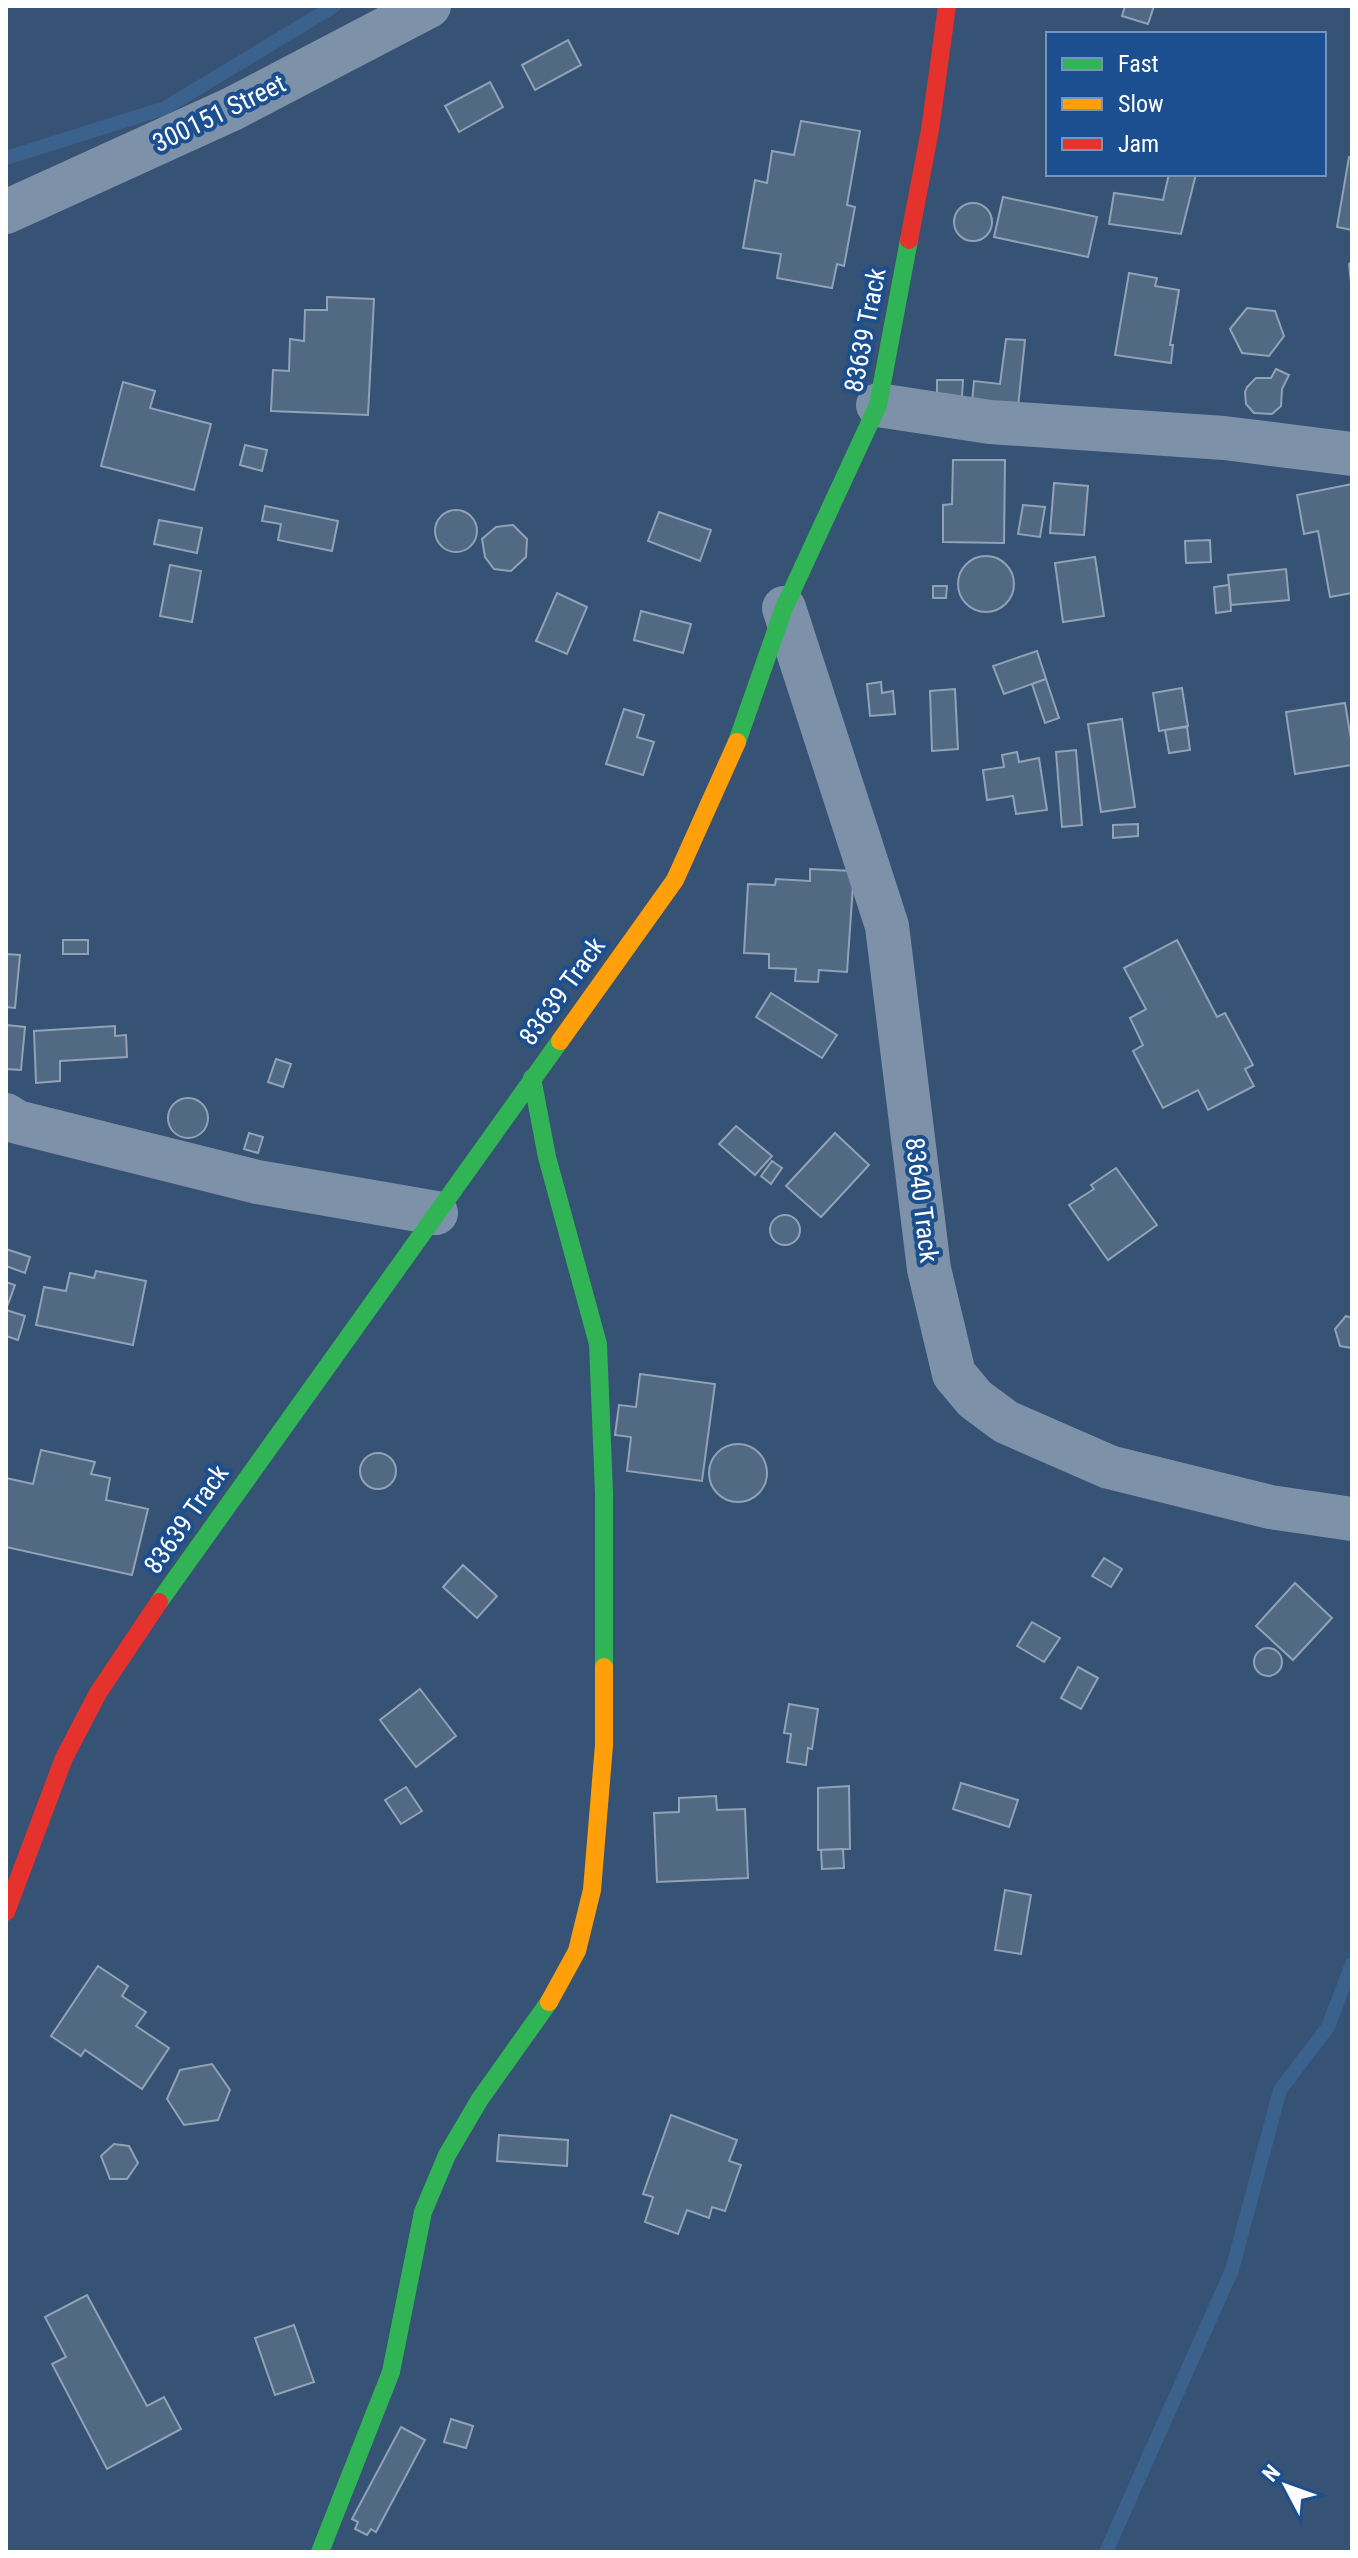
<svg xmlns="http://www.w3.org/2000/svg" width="1358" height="2558" font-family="'Roboto Condensed',sans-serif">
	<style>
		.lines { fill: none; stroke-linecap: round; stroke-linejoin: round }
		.stream { stroke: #3b618d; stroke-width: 14 }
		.building { fill: #526984; stroke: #92a2b6; stroke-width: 2 }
		.street { stroke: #7d92a8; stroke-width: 44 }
		.fast { stroke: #30b455; stroke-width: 18 }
		.slow { stroke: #ff9f0a; stroke-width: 18 }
		.jam { stroke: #e5322d; stroke-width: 18 }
		.labels { text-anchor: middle; stroke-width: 8; stroke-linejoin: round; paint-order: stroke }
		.street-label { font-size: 26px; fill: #fff; stroke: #1b4f8f }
	</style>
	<rect width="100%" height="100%" fill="#365274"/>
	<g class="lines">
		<g class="stream">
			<path d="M 6,158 L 165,108 L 334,6"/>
			<path d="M 1106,2552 L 1232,2270 L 1280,2090 L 1328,2027 L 1352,1964"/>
		</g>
	</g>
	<g class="building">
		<path d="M 1125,6 L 1154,6 L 1148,24 L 1122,16 Z"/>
		<path d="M 568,40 L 581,65 L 535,90 L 522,65 Z"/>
		<path d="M 490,82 L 503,107 L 459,132 L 445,106 Z"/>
		<path d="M 801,121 L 860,131 L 847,205 L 855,207 L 844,266 L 837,264 L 832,288 L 777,278 L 781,254 L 743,248 L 755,180 L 767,183 L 772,151 L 794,155 Z"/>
		<path d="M 1349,157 L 1352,158 L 1352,230 L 1337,227 Z"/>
		<path d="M 1169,174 L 1196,174 L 1181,234 L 1109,224 L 1114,193 L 1163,200 Z"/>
		<path d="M 1003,197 L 1097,217 L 1088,257 L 994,237 Z"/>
		<circle cx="973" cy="222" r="19"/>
		<path d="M 1352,262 L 1352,292 L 1349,264 Z"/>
		<path d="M 1129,273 L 1157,278 L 1155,286 L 1179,290 L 1170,345 L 1173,345 L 1171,363 L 1115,355 Z"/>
		<path d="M 327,297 L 374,299 L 368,415 L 271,411 L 273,370 L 289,371 L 290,339 L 304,341 L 305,310 L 327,310 Z"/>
		<path d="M 1247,308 L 1275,311 L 1284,336 L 1269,356 L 1242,353 L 1230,329 Z"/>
		<path d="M 1006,339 L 1025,340 L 1018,407 L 972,402 L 974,381 L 1000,384 Z"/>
		<path d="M 1276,369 L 1289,375 L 1282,389 L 1281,406 L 1272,414 L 1254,413 L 1246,404 L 1245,392 L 1247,387 L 1256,378 L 1271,378 Z"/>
		<path d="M 937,380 L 963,380 L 962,397 L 937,397 Z"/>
		<path d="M 123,382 L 155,391 L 150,408 L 211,424 L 194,490 L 101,466 Z"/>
		<path d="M 245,445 L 267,450 L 262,471 L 240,465 Z"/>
		<path d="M 953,460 L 1005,460 L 1004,543 L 943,542 L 943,505 L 952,504 Z"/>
		<path d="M 1054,483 L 1088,486 L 1084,535 L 1050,533 Z"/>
		<path d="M 1352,484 L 1352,593 L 1330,597 L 1318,531 L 1304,534 L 1297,495 Z"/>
		<path d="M 1023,505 L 1045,507 L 1040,537 L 1018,534 Z"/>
		<path d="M 265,506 L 338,521 L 332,551 L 278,540 L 281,524 L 262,521 Z"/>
		<circle cx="456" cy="531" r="21"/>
		<path d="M 659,512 L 711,530 L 700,561 L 648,541 Z"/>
		<path d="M 159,520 L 202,528 L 197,553 L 154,544 Z"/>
		<path d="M 513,525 L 527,539 L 526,557 L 511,571 L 494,569 L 485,557 L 482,539 L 496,527 Z"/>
		<path d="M 1210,540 L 1211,562 L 1186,563 L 1185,541 Z"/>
		<circle cx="986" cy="584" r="28"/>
		<path d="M 1095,557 L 1104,616 L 1063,622 L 1055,563 Z"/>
		<path d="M 170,565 L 201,571 L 192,622 L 160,616 Z"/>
		<path d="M 1286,569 L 1289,600 L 1231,605 L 1228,575 Z"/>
		<path d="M 1229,585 L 1231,611 L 1216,613 L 1214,587 Z"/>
		<path d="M 933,586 L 947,586 L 946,598 L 933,598 Z"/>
		<path d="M 557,593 L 587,607 L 567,654 L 536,641 Z"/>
		<path d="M 641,611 L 691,624 L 683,653 L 634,640 Z"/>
		<path d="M 1037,651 L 1046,679 L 1004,694 L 993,666 Z"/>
		<path d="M 1046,679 L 1059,718 L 1045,723 L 1032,684 Z"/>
		<path d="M 881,682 L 882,693 L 893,691 L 895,714 L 870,716 L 867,684 Z"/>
		<path d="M 1182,688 L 1188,726 L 1159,731 L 1153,693 Z"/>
		<path d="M 955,689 L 958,749 L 932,751 L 930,691 Z"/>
		<path d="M 1345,703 L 1352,745 L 1352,765 L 1295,774 L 1286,712 Z"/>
		<path d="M 624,709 L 644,715 L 637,737 L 654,742 L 643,775 L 606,764 Z"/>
		<path d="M 1122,719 L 1135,807 L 1101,812 L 1088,724 Z"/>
		<path d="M 1187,727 L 1190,750 L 1169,753 L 1165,730 Z"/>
		<path d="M 1076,750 L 1082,825 L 1062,827 L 1056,752 Z"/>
		<path d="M 1017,752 L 1019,762 L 1039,758 L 1047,810 L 1016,814 L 1013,796 L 987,800 L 983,770 L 1004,767 L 1002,755 Z"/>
		<path d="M 1138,824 L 1138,836 L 1113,838 L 1113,825 Z"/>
		<path d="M 810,869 L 854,871 L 847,972 L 819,970 L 818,982 L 795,981 L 796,969 L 769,968 L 769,954 L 744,953 L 748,884 L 775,885 L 776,879 L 810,881 Z"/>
		<rect x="63" y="940" width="25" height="14"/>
		<path d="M 1177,940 L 1217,1017 L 1225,1013 L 1253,1065 L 1245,1069 L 1254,1086 L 1208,1110 L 1198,1090 L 1163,1108 L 1133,1051 L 1143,1045 L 1130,1018 L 1146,1009 L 1124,968 Z"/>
		<path d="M 6,954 L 20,955 L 15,1008 L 6,1007 Z"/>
		<path d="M 771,993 L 837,1035 L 822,1058 L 756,1017 Z"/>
		<path d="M 6,1025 L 25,1027 L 21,1070 L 6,1069 Z"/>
		<path d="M 115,1026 L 115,1036 L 126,1035 L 127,1057 L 60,1061 L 60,1081 L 36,1083 L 34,1031 Z"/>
		<path d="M 276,1059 L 291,1064 L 283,1087 L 268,1082 Z"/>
		<circle cx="188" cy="1118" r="20"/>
		<path d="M 736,1126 L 772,1156 L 755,1175 L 719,1144 Z"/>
		<path d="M 249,1133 L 263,1137 L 258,1153 L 244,1149 Z"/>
		<path d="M 835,1133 L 869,1165 L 821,1217 L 786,1186 Z"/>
		<path d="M 772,1161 L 782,1168 L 771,1184 L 761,1176 Z"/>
		<path d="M 1116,1168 L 1157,1225 L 1108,1260 L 1069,1205 L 1094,1189 L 1091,1185 Z"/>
		<circle cx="785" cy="1230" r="15"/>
		<path d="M 6,1249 L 30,1257 L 25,1273 L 6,1266 Z"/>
		<path d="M 96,1271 L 146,1281 L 133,1345 L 36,1325 L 44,1287 L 66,1291 L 70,1273 L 94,1278 Z"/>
		<path d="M 6,1282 L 15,1285 L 8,1304 L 6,1303 Z"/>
		<path d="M 6,1310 L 25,1316 L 18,1340 L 6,1336 Z"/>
		<path d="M 1346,1316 L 1352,1318 L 1352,1348 L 1340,1346 L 1335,1329 Z"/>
		<path d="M 640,1374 L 715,1384 L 702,1481 L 627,1471 L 631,1437 L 615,1435 L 619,1405 L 636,1407 Z"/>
		<circle cx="738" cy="1473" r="29"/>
		<path d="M 41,1450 L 95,1462 L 91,1474 L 110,1478 L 106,1500 L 148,1509 L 132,1575 L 6,1547 L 6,1478 L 33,1484 Z"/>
		<circle cx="378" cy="1471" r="18"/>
		<path d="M 1104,1558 L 1122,1569 L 1111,1587 L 1092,1576 Z"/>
		<path d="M 463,1565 L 497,1596 L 477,1618 L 443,1587 Z"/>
		<path d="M 1295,1583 L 1332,1618 L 1293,1660 L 1256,1626 Z"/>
		<path d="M 1032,1622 L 1060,1638 L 1044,1662 L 1017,1646 Z"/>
		<circle cx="1268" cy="1662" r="14"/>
		<path d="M 1078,1667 L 1098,1678 L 1081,1709 L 1061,1698 Z"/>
		<path d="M 420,1689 L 456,1736 L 416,1767 L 380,1720 Z"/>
		<path d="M 789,1704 L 818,1709 L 812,1749 L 808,1748 L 806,1765 L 787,1762 L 791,1734 L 784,1733 Z"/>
		<path d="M 961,1783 L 1018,1800 L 1009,1827 L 953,1809 Z"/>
		<path d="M 849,1786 L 850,1849 L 818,1850 L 818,1788 Z"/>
		<path d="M 406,1787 L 422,1811 L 401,1824 L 385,1800 Z"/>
		<path d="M 716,1796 L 717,1810 L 745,1809 L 748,1878 L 657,1882 L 654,1813 L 679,1812 L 679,1798 Z"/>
		<path d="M 843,1849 L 844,1868 L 822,1869 L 821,1850 Z"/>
		<path d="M 1005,1890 L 1031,1895 L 1021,1954 L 995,1950 Z"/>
		<path d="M 98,1966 L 128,1986 L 122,1996 L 146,2012 L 136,2026 L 169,2048 L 142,2089 L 85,2050 L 81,2056 L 51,2036 Z"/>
		<path d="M 212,2064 L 230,2090 L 218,2120 L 184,2125 L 167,2099 L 180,2070 Z"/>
		<path d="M 671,2115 L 737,2140 L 729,2161 L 741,2165 L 725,2211 L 712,2207 L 709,2218 L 687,2210 L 678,2234 L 645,2222 L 653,2197 L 643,2194 Z"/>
		<path d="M 499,2135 L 568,2140 L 567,2166 L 497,2161 Z"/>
		<path d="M 114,2144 L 129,2146 L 138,2163 L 127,2179 L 110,2179 L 101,2156 Z"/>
		<path d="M 87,2295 L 147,2406 L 164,2397 L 181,2429 L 107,2469 L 52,2364 L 66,2357 L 45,2317 Z"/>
		<path d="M 294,2325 L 314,2382 L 275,2395 L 255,2338 Z"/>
		<path d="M 451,2419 L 473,2426 L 466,2448 L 444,2442 Z"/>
		<path d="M 401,2427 L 425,2440 L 376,2532 L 371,2529 L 367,2535 L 355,2529 L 358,2522 L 352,2519 Z"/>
	</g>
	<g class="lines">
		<g class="street">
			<path d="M 6,212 L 232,109 L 429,6"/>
			<path d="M 878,405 L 990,422 L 1224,438 L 1352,454"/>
			<path d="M 784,608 L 887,926 L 929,1269 L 954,1374 L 975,1399 L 1006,1422 L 1109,1467 L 1270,1507 L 1352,1519"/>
			<path d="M 6,1115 L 17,1122 L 257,1182 L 436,1213"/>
		</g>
		<g class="fast">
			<path d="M 737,742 L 784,608 L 878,405 L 909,240"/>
			<path d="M 532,1078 L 547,1157 L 598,1344 L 604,1493 L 604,1667"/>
			<path d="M 159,1602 L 560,1041"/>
			<path d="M 320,2552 L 391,2372 L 423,2212 L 447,2155 L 480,2099 L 549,2002"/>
		</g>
		<g class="slow">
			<path d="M 560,1041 L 675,880 L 737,742"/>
			<path d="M 549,2002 L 577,1951 L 592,1890 L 604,1745 L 604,1667"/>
		</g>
		<g class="jam">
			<path d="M 909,240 L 930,130 L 947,6"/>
			<path d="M 6,1912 L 64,1758 L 98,1693 L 159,1602"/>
		</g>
	</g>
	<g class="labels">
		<g class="street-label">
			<text transform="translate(219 113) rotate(-26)" y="9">300151 Street</text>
			<text transform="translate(865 330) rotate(-79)" y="9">83639 Track</text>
			<text transform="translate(562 991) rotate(-54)" y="9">83639 Track</text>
			<text transform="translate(922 1200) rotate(83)" y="9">83640 Track</text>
			<text transform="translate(186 1519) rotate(-55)" y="9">83639 Track</text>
		</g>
	</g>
	<rect width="1358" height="2558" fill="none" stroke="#ffffff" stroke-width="16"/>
	<rect x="1046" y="32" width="280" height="144" fill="#1b4f8f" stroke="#7695bc" stroke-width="2"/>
	<rect x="1062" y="58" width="40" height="12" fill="#30b455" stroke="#7695bc" stroke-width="2"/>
	<text x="1118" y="72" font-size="24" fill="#ffffff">Fast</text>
	<rect x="1062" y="98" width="40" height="12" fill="#ff9f0a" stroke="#7695bc" stroke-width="2"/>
	<text x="1118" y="112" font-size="24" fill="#ffffff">Slow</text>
	<rect x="1062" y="138" width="40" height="12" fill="#e5322d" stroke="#7695bc" stroke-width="2"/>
	<text x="1118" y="152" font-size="24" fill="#ffffff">Jam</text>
	<g transform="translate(1286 2486) rotate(311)" stroke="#1b4f8f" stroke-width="6" paint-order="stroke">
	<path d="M0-6L14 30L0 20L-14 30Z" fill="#ffffff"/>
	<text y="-12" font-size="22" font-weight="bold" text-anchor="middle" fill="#ffffff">N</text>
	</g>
</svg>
